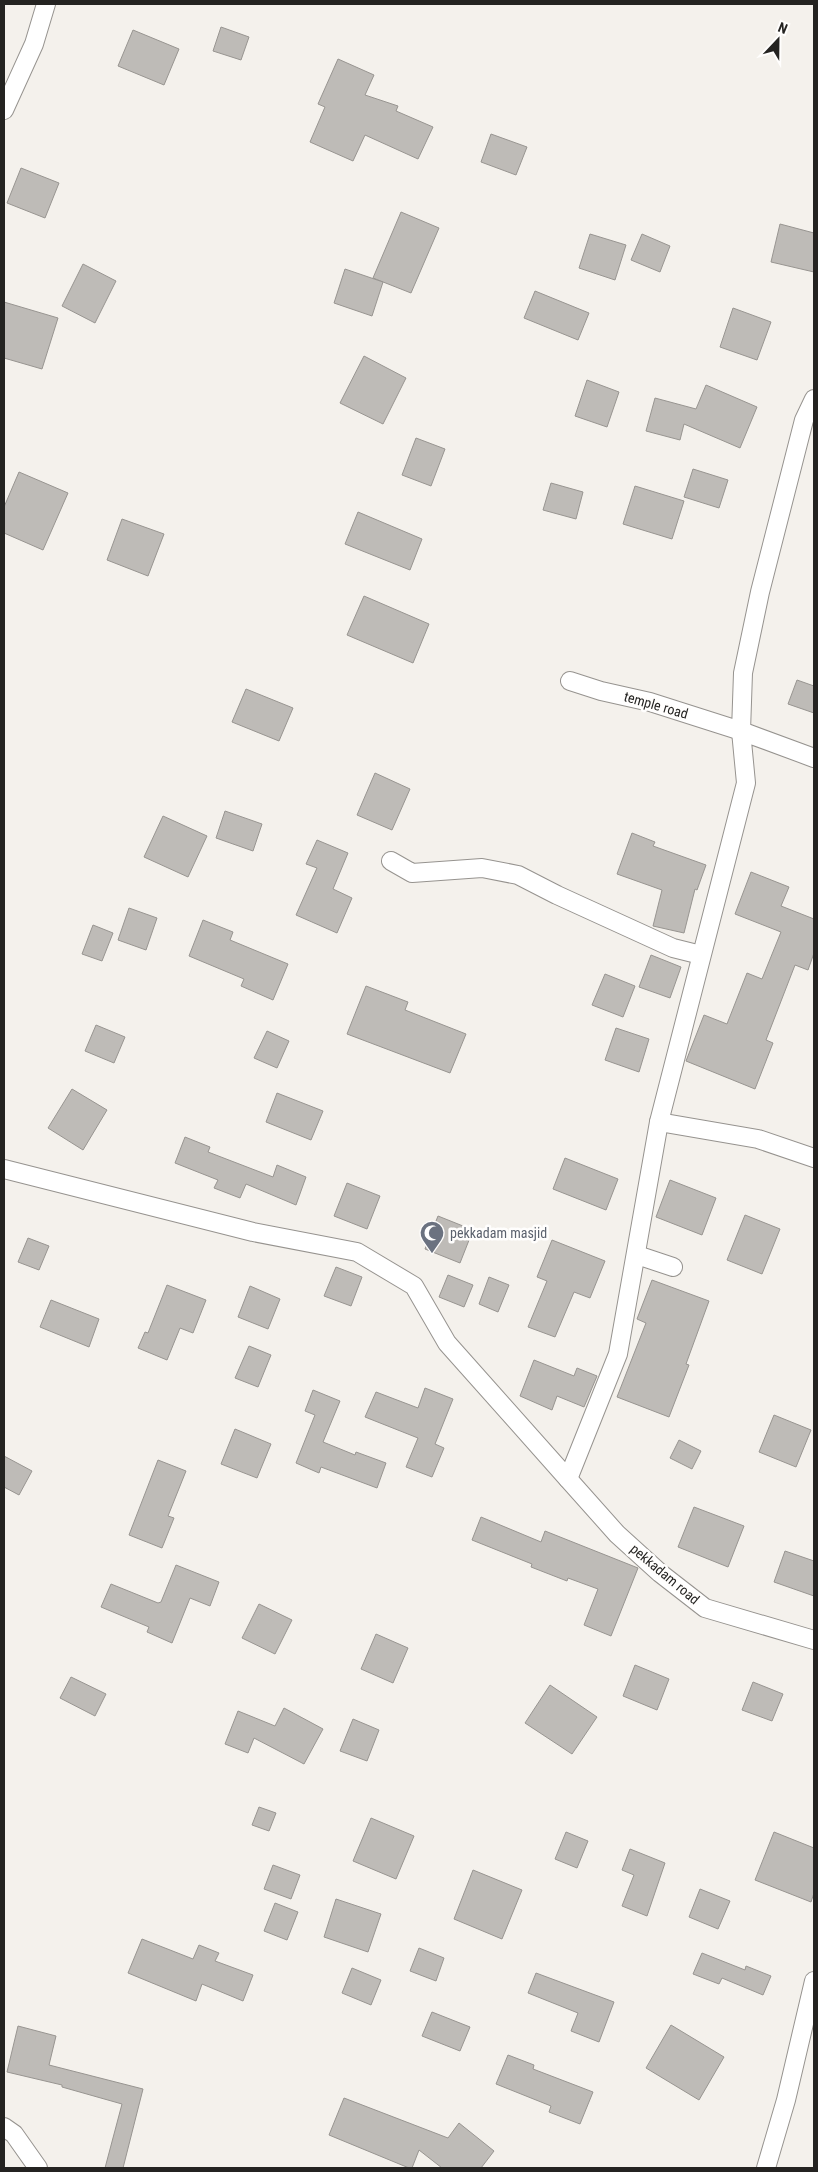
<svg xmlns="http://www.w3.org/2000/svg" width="818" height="2172" font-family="'Roboto Condensed',sans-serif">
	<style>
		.building { fill: #bebbb7; stroke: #989591 }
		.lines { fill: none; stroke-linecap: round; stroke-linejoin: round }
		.street-casing { stroke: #96938f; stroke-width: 20 }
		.street { stroke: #fff; stroke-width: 18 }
		.labels { text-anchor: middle; stroke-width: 5; stroke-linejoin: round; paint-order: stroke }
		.street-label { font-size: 14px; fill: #242321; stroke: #fffefd }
		.worship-label { font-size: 14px; fill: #5b616d; stroke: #fffefd; text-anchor: start }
	</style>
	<rect width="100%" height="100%" fill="#f4f1ec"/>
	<g class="building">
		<path d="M 221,27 L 249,37 L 241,60 L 213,51 Z"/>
		<path d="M 133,30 L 179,49 L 164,85 L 118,66 Z"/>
		<path d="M 338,59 L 374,75 L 365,95 L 398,106 L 396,111 L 433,127 L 418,159 L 365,135 L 353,161 L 310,142 L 325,107 L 318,104 Z"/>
		<path d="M 491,134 L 527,147 L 516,175 L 481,162 Z"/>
		<path d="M 21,168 L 59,183 L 45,218 L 7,203 Z"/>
		<path d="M 401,212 L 439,228 L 411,293 L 373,278 Z"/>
		<path d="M 780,224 L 814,233 L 814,272 L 771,262 Z"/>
		<path d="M 590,234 L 626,245 L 615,280 L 579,268 Z"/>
		<path d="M 642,234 L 670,246 L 660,272 L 631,260 Z"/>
		<path d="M 83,264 L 116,281 L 95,323 L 62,306 Z"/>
		<path d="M 345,269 L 383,282 L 372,316 L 334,303 Z"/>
		<path d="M 535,291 L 589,313 L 578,340 L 524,318 Z"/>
		<path d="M 4,302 L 58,318 L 42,369 L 4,358 Z"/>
		<path d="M 733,308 L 771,322 L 757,360 L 720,347 Z"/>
		<path d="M 364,356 L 406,378 L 383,424 L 340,403 Z"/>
		<path d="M 587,380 L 619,392 L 607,427 L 575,416 Z"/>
		<path d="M 706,385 L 757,407 L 740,448 L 684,424 L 680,440 L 646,431 L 655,398 L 696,409 Z"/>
		<path d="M 416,438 L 445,449 L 431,486 L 402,475 Z"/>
		<path d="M 693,469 L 728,480 L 719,508 L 684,497 Z"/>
		<path d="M 19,472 L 68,493 L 43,550 L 4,533 L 4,507 Z"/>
		<path d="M 551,483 L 583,492 L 576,519 L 543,510 Z"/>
		<path d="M 635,486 L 684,501 L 672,539 L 623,524 Z"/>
		<path d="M 358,512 L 422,539 L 410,570 L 345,544 Z"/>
		<path d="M 122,519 L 164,534 L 148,576 L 107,560 Z"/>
		<path d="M 364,596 L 429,624 L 413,663 L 347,635 Z"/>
		<path d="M 797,680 L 814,686 L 814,713 L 788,704 Z"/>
		<path d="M 246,689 L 293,708 L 279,741 L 232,722 Z"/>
		<path d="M 375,773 L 410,789 L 392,830 L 357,815 Z"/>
		<path d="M 225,811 L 262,824 L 253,851 L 216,838 Z"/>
		<path d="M 163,816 L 207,836 L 188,877 L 144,857 Z"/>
		<path d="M 632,833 L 655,842 L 653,846 L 706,865 L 697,890 L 695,889 L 684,933 L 653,926 L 662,890 L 617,874 Z"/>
		<path d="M 317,840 L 348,853 L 333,889 L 352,898 L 337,933 L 296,915 L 317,868 L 306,864 Z"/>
		<path d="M 751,872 L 789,887 L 781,906 L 814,919 L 814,953 L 808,970 L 795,965 L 766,1040 L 773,1043 L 755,1089 L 686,1061 L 704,1015 L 727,1024 L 747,973 L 762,979 L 781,932 L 735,914 Z"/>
		<path d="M 129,908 L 157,918 L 146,950 L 118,940 Z"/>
		<path d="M 203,920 L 233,932 L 230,940 L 288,964 L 273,1000 L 241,986 L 244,979 L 189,956 Z"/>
		<path d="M 93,925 L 113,933 L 102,961 L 82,954 Z"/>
		<path d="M 651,955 L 681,967 L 670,998 L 639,987 Z"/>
		<path d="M 605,974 L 635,986 L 623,1017 L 592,1005 Z"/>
		<path d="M 366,986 L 408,1002 L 405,1010 L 466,1034 L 450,1073 L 347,1034 Z"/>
		<path d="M 96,1025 L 125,1037 L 114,1063 L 85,1051 Z"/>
		<path d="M 616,1028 L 649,1039 L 639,1072 L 605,1060 Z"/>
		<path d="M 267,1031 L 289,1041 L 277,1068 L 254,1058 Z"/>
		<path d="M 72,1089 L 107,1110 L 83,1150 L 48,1128 Z"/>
		<path d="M 277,1093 L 323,1111 L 311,1140 L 266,1122 Z"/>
		<path d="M 185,1137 L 210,1147 L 208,1152 L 273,1177 L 277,1165 L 306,1177 L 296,1205 L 246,1184 L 240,1198 L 214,1188 L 218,1180 L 175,1163 Z"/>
		<path d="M 565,1158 L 618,1179 L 606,1210 L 553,1189 Z"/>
		<path d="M 670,1180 L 716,1198 L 702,1235 L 656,1217 Z"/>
		<path d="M 347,1183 L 380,1196 L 367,1229 L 334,1216 Z"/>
		<path d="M 745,1215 L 780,1229 L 762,1274 L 727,1260 Z"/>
		<path d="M 438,1216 L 473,1230 L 460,1263 L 425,1249 Z"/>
		<path d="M 28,1238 L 49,1246 L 39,1270 L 18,1262 Z"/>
		<path d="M 552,1240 L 605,1261 L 590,1298 L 574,1292 L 555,1337 L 528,1327 L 547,1281 L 537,1277 Z"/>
		<path d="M 336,1267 L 362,1277 L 351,1306 L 324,1296 Z"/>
		<path d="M 448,1275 L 473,1285 L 464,1307 L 439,1297 Z"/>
		<path d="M 489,1277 L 509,1285 L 498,1312 L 479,1304 Z"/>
		<path d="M 652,1280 L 709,1301 L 686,1364 L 689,1365 L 669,1417 L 617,1397 L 646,1323 L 637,1319 Z"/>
		<path d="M 167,1285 L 206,1300 L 193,1333 L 180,1328 L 167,1360 L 138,1348 L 145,1332 L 148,1333 Z"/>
		<path d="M 250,1286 L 280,1299 L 268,1329 L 238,1317 Z"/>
		<path d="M 51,1300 L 99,1319 L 89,1347 L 40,1327 Z"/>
		<path d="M 249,1346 L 271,1355 L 258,1387 L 235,1378 Z"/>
		<path d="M 534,1360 L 574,1376 L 577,1368 L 597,1376 L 584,1407 L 557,1396 L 552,1410 L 520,1396 Z"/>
		<path d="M 425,1388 L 453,1399 L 435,1444 L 444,1448 L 432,1477 L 406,1467 L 418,1438 L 365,1417 L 376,1392 L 418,1408 Z"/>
		<path d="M 313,1390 L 340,1401 L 323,1442 L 355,1455 L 356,1452 L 386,1463 L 377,1488 L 321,1467 L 319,1473 L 296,1463 L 315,1415 L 305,1411 Z"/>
		<path d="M 774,1415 L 811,1430 L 796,1467 L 759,1452 Z"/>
		<path d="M 235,1429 L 271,1444 L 257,1478 L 221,1464 Z"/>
		<path d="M 679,1440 L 701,1451 L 692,1469 L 670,1458 Z"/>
		<path d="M 4,1456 L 32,1471 L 19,1495 L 4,1487 Z"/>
		<path d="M 158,1460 L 186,1471 L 168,1516 L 174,1518 L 162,1548 L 129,1535 Z"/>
		<path d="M 694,1507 L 744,1526 L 728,1567 L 678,1547 Z"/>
		<path d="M 481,1517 L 541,1542 L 545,1531 L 638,1568 L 611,1636 L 584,1625 L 598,1589 L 568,1578 L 567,1581 L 531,1567 L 532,1564 L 472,1540 Z"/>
		<path d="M 785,1551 L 814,1561 L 814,1596 L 774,1582 Z"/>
		<path d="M 176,1565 L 219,1582 L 210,1606 L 190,1598 L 172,1643 L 147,1632 L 149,1627 L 101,1607 L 111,1584 L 158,1603 L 161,1602 Z"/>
		<path d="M 259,1604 L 292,1620 L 275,1654 L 242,1638 Z"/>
		<path d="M 376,1634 L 408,1648 L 393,1683 L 361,1669 Z"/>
		<path d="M 635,1665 L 669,1679 L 657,1710 L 623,1696 Z"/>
		<path d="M 71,1677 L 106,1694 L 95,1716 L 60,1698 Z"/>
		<path d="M 753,1682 L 783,1694 L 772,1721 L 742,1710 Z"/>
		<path d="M 550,1685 L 597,1717 L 572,1754 L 525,1723 Z"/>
		<path d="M 284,1708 L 323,1729 L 304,1764 L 254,1738 L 248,1753 L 225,1744 L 238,1711 L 275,1726 Z"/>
		<path d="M 353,1719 L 379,1730 L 367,1761 L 340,1751 Z"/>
		<path d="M 259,1807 L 276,1813 L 269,1831 L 252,1825 Z"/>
		<path d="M 371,1818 L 414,1836 L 396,1879 L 353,1861 Z"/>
		<path d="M 566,1832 L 588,1841 L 577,1868 L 555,1859 Z"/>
		<path d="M 774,1832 L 814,1848 L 814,1893 L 811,1902 L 755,1880 Z"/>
		<path d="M 630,1849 L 665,1863 L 647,1916 L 622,1906 L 634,1875 L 622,1870 Z"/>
		<path d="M 273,1865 L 300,1875 L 291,1899 L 264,1889 Z"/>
		<path d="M 473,1870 L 522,1890 L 502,1939 L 454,1919 Z"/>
		<path d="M 700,1889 L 730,1901 L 718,1929 L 689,1917 Z"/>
		<path d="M 336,1899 L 381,1914 L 368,1952 L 324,1937 Z"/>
		<path d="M 275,1903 L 298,1912 L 287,1940 L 264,1931 Z"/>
		<path d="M 142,1939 L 193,1959 L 199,1945 L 219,1953 L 215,1961 L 253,1975 L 243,2001 L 202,1984 L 196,2001 L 128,1973 Z"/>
		<path d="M 419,1948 L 444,1958 L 436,1981 L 410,1971 Z"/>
		<path d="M 702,1953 L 745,1970 L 746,1966 L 771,1976 L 763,1995 L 722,1978 L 719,1984 L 693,1974 Z"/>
		<path d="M 352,1968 L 381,1980 L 371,2005 L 342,1993 Z"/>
		<path d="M 536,1973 L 614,2002 L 599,2042 L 571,2031 L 578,2013 L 528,1993 Z"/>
		<path d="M 432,2012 L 470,2027 L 460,2051 L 422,2036 Z"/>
		<path d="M 671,2025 L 724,2057 L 699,2100 L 646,2068 Z"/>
		<path d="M 18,2026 L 56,2036 L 49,2065 L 143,2089 L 123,2168 L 105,2168 L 122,2104 L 62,2087 L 62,2085 L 7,2072 Z"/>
		<path d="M 508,2055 L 534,2065 L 533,2069 L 593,2092 L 580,2124 L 549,2112 L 551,2106 L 496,2084 Z"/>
		<path d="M 344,2098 L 448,2138 L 459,2123 L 494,2151 L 481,2168 L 442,2168 L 419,2150 L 412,2168 L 409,2168 L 329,2135 Z"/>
	</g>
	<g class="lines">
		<defs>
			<g id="street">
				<path d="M 4,110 L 34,44 L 46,4"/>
				<path d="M 570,681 L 601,691 L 650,702 L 741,731 L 743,673 L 760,592 L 804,420 L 814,399"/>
				<path d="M 391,861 L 412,873 L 482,868 L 518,875 L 557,895 L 673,948 L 701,955"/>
				<path d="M 659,1122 L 758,1139 L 814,1158"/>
				<path d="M 4,1169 L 253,1232 L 357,1252 L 414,1286 L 447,1343 L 568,1479 L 618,1354 L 659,1122 L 746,783 L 741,731 L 814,758"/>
				<path d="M 637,1255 L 673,1267"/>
				<path d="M 568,1479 L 617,1534 L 660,1573 L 705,1608 L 814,1640"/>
				<path d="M 4,2127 L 14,2134 L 38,2168"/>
				<path d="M 766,2168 L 786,2100 L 814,1981"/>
			</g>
		</defs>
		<use href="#street" class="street-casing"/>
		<use href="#street" class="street"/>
	</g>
	<defs>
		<symbol id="mosque-pin" viewBox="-11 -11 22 30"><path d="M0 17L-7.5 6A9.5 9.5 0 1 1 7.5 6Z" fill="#6b7280" stroke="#fffefd"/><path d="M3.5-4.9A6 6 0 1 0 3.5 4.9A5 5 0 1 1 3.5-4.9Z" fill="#fff"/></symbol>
	</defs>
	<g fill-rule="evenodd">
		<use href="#mosque-pin" x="418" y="1219" width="28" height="38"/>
	</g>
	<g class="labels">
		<g class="street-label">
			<text transform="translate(656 705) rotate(16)" y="5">temple road</text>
			<text transform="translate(665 1574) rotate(40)" y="5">pekkadam road</text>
		</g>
		<g class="worship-label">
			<text x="450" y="1238">pekkadam masjid</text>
		</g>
	</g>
	<rect width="818" height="2172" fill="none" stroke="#242321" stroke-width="10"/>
	<g transform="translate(778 40) rotate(22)" stroke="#fffefd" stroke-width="4" paint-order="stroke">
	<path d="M0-4L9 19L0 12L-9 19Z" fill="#242321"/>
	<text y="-8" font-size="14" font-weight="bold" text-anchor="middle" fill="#242321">N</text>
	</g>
</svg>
